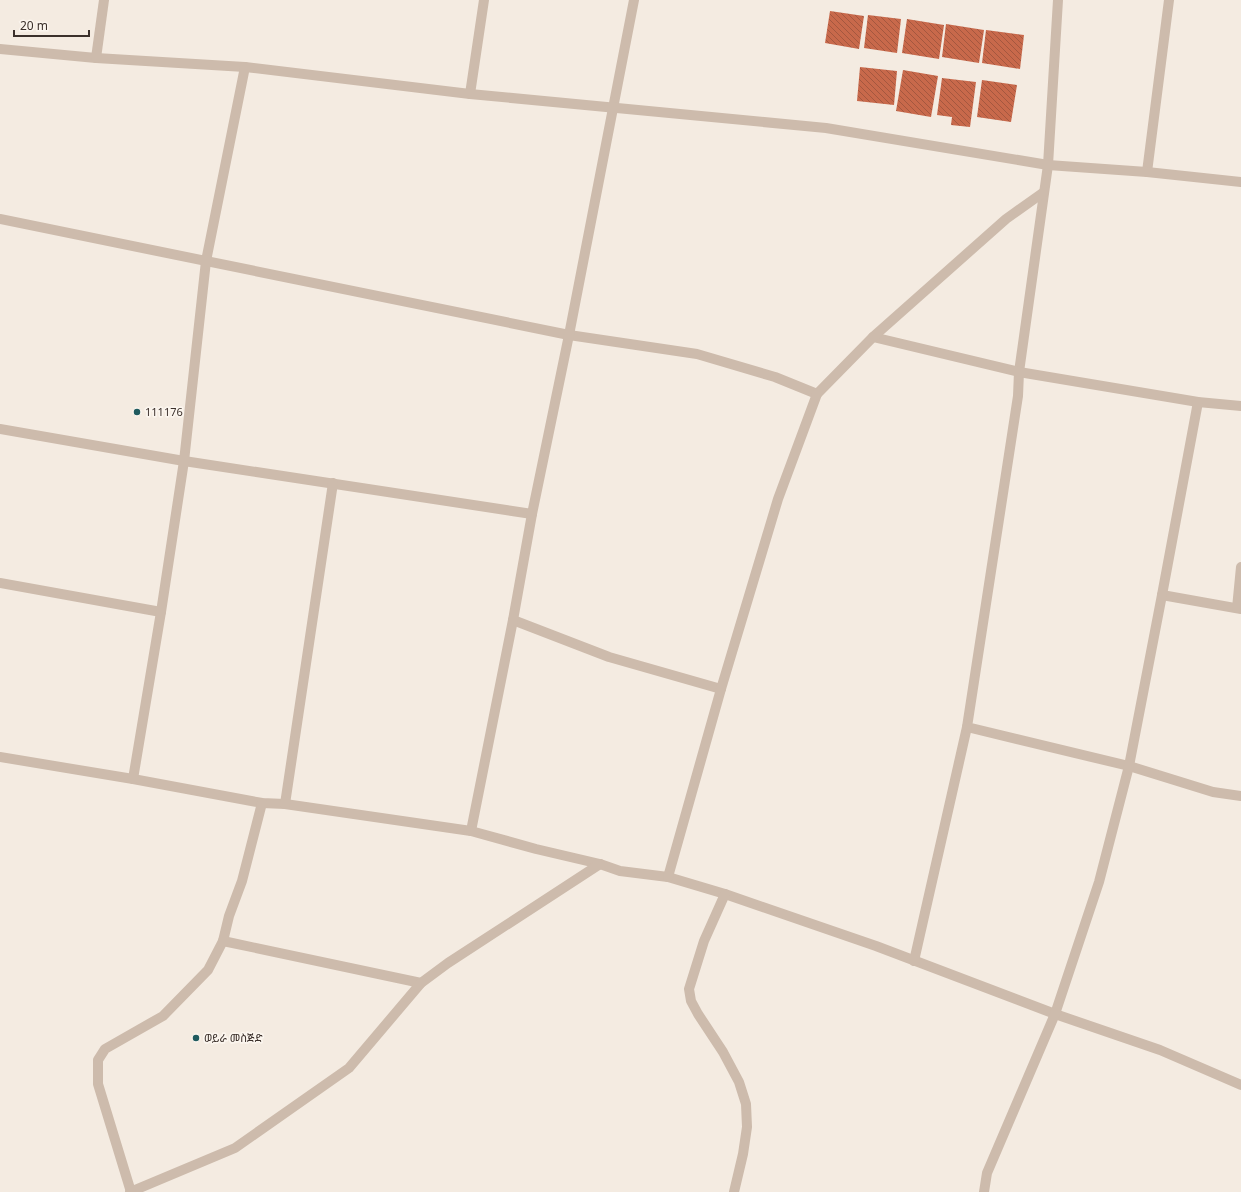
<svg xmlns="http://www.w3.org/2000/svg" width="1241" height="1192" font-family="'Noto Sans','Noto Sans Ethiopic',sans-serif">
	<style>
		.building { fill: url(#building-back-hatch) }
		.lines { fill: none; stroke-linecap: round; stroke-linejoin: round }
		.minor { stroke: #cdbbac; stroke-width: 10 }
		.poi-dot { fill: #1f5a5e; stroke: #fbf5ee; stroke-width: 1.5 }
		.labels { text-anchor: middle; stroke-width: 3.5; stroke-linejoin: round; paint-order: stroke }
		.poi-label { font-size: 11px; fill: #3b302b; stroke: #fbf5ee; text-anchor: start }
	</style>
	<defs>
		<pattern id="building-back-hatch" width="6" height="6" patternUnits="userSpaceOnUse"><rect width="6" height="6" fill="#c8694b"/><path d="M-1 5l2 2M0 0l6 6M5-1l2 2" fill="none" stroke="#a4573f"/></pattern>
	</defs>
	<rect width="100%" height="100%" fill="#f4ebe1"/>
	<g class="building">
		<path d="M 830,11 L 864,16 L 859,49 L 825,43 Z"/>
		<path d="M 868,15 L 901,19 L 897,53 L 864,48 Z"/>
		<path d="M 907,19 L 944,25 L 939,59 L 902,53 Z"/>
		<path d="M 946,24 L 984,30 L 979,63 L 942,57 Z"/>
		<path d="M 986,30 L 1024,35 L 1020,69 L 982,63 Z"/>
		<path d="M 860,67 L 897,71 L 894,105 L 857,101 Z"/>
		<path d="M 903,70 L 938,76 L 931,117 L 896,111 Z"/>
		<path d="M 942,78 L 976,82 L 970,127 L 951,125 L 952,117 L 937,115 Z"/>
		<path d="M 982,80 L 1017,85 L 1011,122 L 977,117 Z"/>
	</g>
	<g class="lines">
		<g class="minor">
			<path d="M 1058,0 L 1048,165 L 1019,372 L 1018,396 L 967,727 L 1129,766 L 1213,792 L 1241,796"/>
			<path d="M 0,49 L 96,58 L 245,67"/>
			<path d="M 96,58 L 104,0"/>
			<path d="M 470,94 L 484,0"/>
			<path d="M 1147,172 L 1169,0"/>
			<path d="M 0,219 L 569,335 L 697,354 L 775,377 L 817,394"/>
			<path d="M 873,337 L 1019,372 L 1198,402 L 1241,406"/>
			<path d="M 1198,402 L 1162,595 L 1241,609"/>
			<path d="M 0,429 L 184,461 L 532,514"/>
			<path d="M 0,583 L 161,612"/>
			<path d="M 1237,608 L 1241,567"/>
			<path d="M 513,620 L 609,657 L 721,689"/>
			<path d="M 0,757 L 133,779 L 262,803 L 285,804 L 471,831 L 513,620 L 532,514 L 569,335 L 634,0"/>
			<path d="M 133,779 L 161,612 L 184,461 L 206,261 L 245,67 L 470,94 L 826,128 L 1048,165 L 1147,172 L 1241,182"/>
			<path d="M 285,804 L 333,483"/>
			<path d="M 471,831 L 536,849 L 600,864 L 620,871 L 668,877 L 725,894 L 876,946 L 1055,1014 L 1160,1050 L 1241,1085"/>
			<path d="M 668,877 L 721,689 L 778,499 L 817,394 L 873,337 L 1006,219 L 1044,192"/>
			<path d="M 725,894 L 704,941 L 689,989 L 691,1001 L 698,1014 L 723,1052 L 739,1082 L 746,1104 L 747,1127 L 743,1154 L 734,1192"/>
			<path d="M 223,941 L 421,983"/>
			<path d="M 914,961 L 967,727"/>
			<path d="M 130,1192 L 235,1148 L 349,1068 L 421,983 L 448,963 L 600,864"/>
			<path d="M 131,1192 L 98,1084 L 98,1060 L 105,1049 L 163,1016 L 208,970 L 223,941 L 229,916 L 242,881 L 262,803"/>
			<path d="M 984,1192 L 987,1173 L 1055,1014 L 1099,882 L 1129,766 L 1162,595"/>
		</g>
	</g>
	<g class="poi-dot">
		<circle cx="137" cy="412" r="4"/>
		<circle cx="196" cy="1038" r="4"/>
	</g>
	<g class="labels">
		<g class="poi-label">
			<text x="145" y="416">111176</text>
			<text x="204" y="1042">ወይራ መስጅድ</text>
		</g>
	</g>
	<path d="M14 30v6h75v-6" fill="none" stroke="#3b302b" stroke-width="2"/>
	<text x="20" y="30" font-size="12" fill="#3b302b" stroke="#fbf5ee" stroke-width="3" paint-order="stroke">20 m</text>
</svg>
